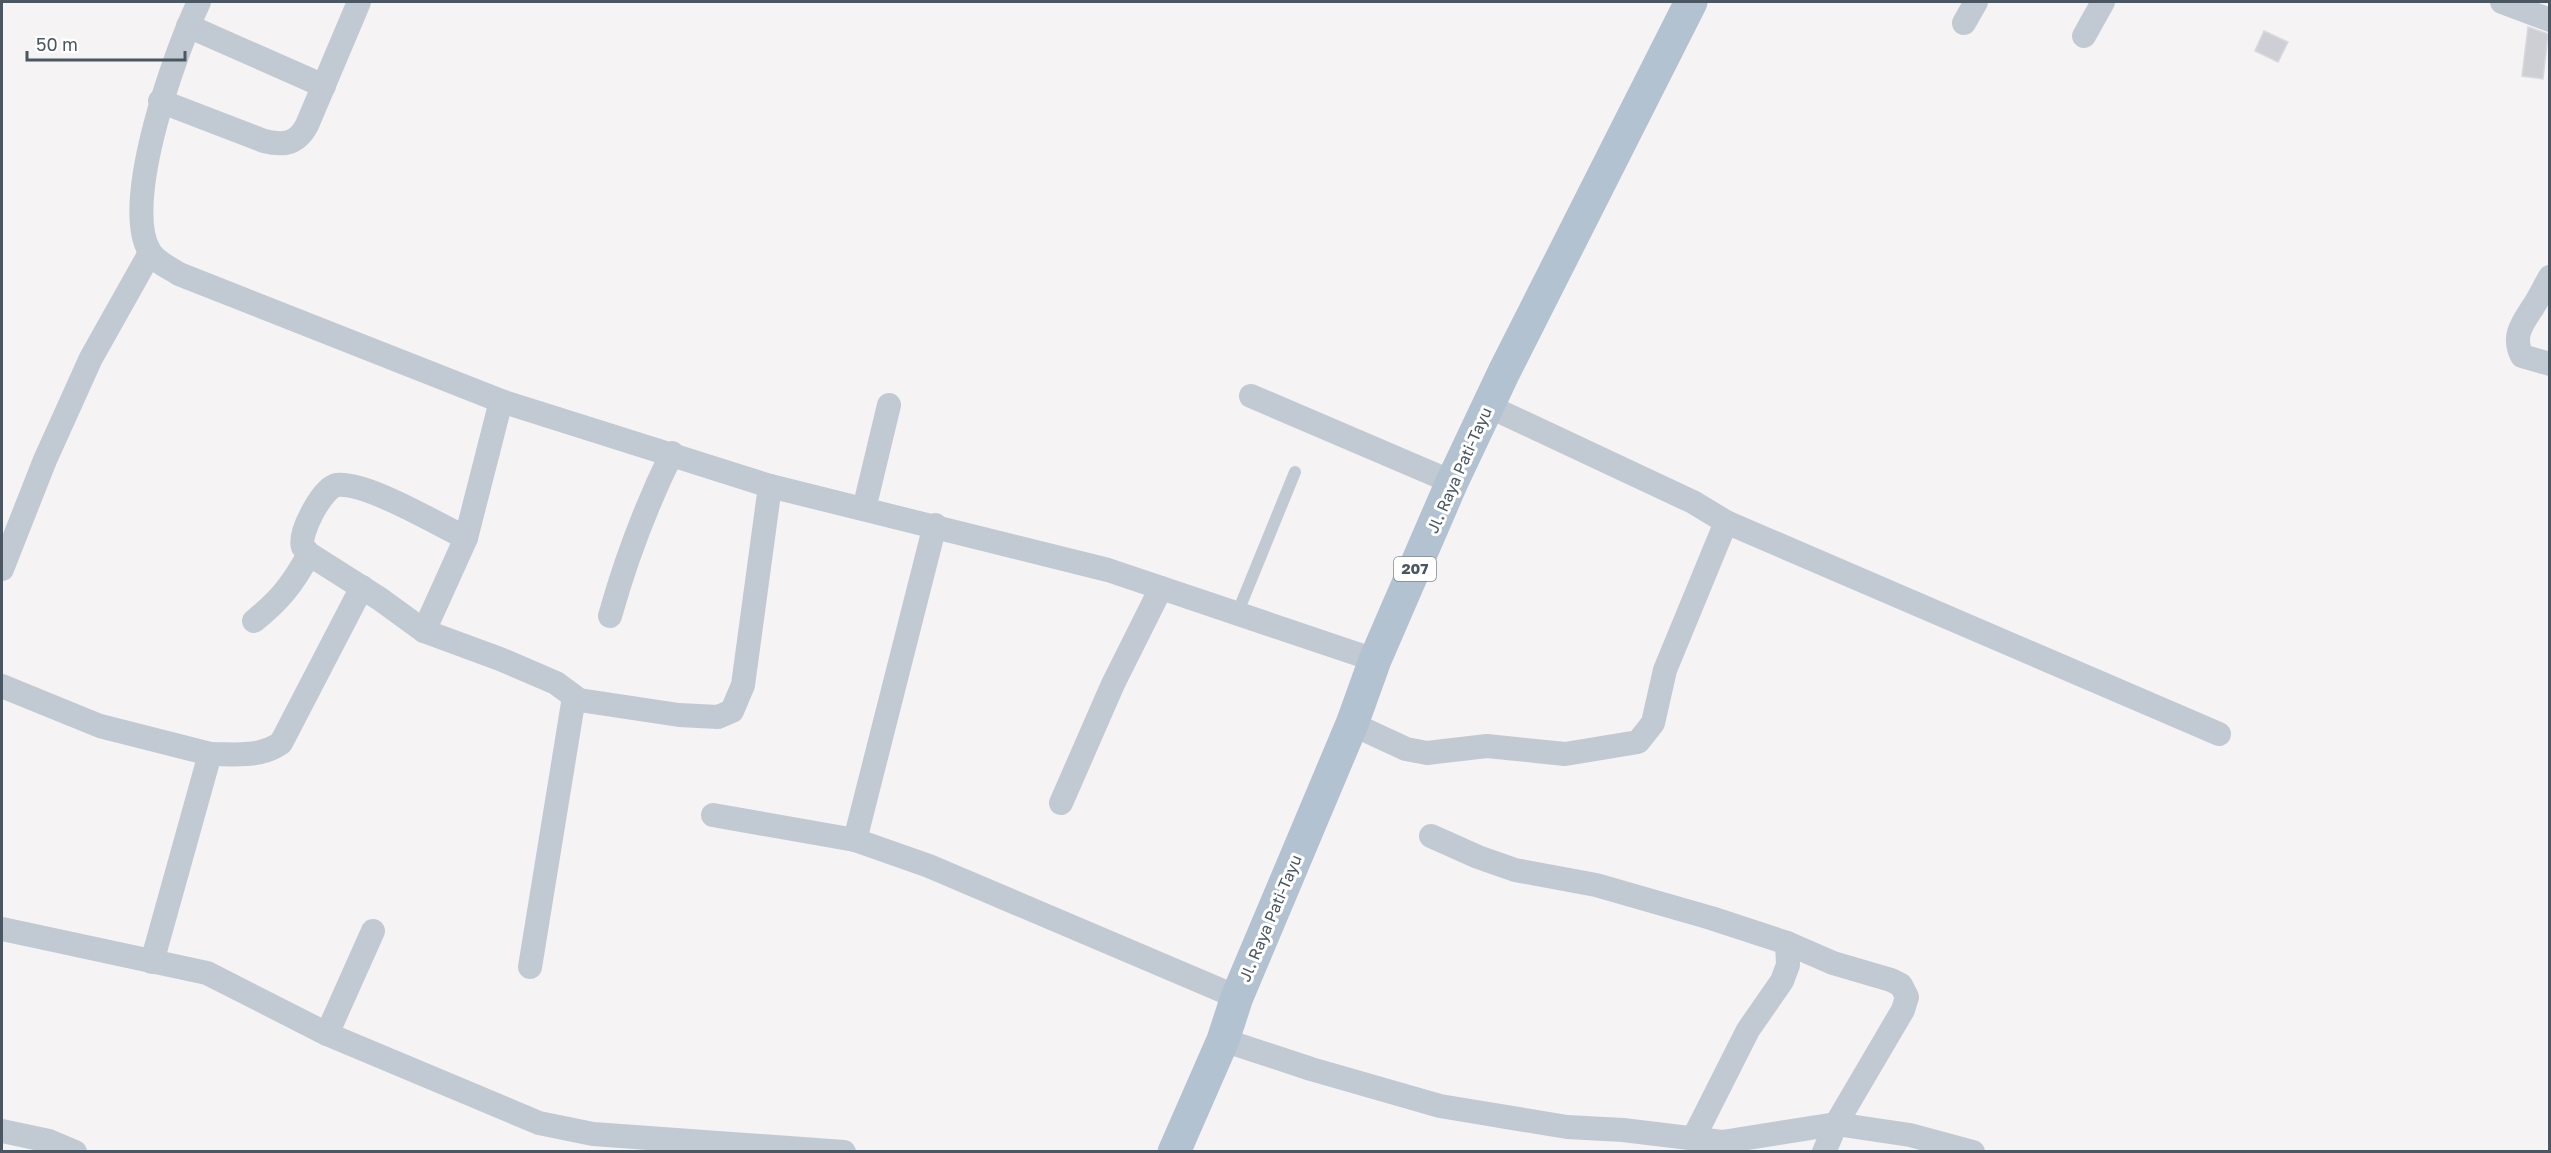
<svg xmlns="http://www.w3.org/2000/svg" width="2551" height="1153" font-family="'Golos Text',sans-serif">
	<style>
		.building { fill: #cdcfd5; stroke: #d7d9de; stroke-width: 1.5 }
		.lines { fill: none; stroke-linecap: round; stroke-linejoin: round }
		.service { stroke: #c1cad2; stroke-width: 12 }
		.minor { stroke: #c1cad2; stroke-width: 24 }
		.primary { stroke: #b3c2d1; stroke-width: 33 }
		.labels { text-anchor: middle; stroke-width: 6; stroke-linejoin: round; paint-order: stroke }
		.shield { fill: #fff; stroke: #808990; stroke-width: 1.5 }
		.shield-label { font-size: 15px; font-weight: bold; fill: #4a5661 }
		.street-label { font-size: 16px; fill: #4a5661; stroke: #fff }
	</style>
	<rect width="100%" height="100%" fill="#f5f3f3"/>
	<g class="building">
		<path d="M 2528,27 L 2548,34 L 2543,79 L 2522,76 Z"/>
		<path d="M 2264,31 L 2288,42 L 2278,62 L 2255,51 Z"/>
	</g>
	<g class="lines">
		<path class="service" d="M 1237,614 L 1295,472"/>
		<g class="minor">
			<path d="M 199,2 C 176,50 120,205 150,252 C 156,262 170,268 179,274 L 501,401 L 770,486 L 1108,570 L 1375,660"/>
			<path d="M 2502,2 L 2550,20"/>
			<path d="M 1964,23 L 1976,2"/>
			<path d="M 188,26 L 324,86"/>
			<path d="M 2084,36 L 2103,2"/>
			<path d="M 160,101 L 264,141 C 284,146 297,144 307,125 L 359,2"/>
			<path d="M 2550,277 C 2544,287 2539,298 2533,307 C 2522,324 2512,336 2522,356 L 2550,364"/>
			<path d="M 1251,396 L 1452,482"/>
			<path d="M 1488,406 L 1693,502 L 1726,522 L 2219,734"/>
			<path d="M 864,509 L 889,405"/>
			<path d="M 466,538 C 437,524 367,482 337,485 C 323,487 298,533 303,547 C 304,548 309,553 309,554 L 380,599 L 424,631 L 500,659 L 556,683 L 579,700 L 679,715 L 718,717 L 732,711 L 743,685 L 770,486"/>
			<path d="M 2,569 L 45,460 L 91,358 L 150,253"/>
			<path d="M 610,616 C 626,559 646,506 672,453"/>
			<path d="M 254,621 C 280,600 293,584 309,554"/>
			<path d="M 424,631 L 466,538 L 501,401"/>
			<path d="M 2,686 L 100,726 L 210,754"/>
			<path d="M 1352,724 L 1406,749 L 1427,753 L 1487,746 L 1565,754 L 1638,742 L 1653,723 L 1665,670 L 1726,522"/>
			<path d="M 1061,803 L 1113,684 L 1161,588"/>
			<path d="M 713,815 L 855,840 L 935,525"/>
			<path d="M 1431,836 L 1478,857 L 1515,870 L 1596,885 L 1711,918 L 1787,943 L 1788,965 L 1782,981 L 1748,1030 L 1693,1139"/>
			<path d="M 855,840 L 929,866 L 1237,997"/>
			<path d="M 2,929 L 207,973 L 327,1034 L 539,1123 L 593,1134 L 844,1152"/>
			<path d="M 1787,943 L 1833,963 L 1891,980 L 1901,985 L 1907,997 L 1903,1010 L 1836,1124 L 1824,1152"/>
			<path d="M 152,962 L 210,754 C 236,754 259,758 281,743 L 362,587"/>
			<path d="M 530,967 L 574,697"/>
			<path d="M 327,1034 L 373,931"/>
			<path d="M 1223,1040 L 1311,1069 L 1440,1106 L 1567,1127 L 1623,1130 L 1722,1142 L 1836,1124 L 1910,1135 L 1973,1152"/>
			<path d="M 2,1131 L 49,1141 L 75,1152"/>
		</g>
		<path class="primary" d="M 1174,1152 L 1223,1040 L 1237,997 L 1352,724 L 1375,660 L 1452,482 L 1504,372 L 1691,2"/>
	</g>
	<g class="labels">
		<rect class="shield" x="1394" y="557" width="42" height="24" rx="4.5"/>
		<g class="shield-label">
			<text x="1415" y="574">207</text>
		</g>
		<g class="street-label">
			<text transform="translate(1459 470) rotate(-66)" y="6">Jl. Raya Pati-Tayu</text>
			<text transform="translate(1270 918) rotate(-67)" y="6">Jl. Raya Pati-Tayu</text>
		</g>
	</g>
	<rect width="2551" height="1153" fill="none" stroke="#4a5661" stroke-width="6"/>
	<path d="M27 51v9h158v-9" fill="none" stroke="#4a5661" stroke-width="3"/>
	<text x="36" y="51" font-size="18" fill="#4a5661" stroke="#ffffff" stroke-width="4.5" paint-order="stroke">50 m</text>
</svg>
